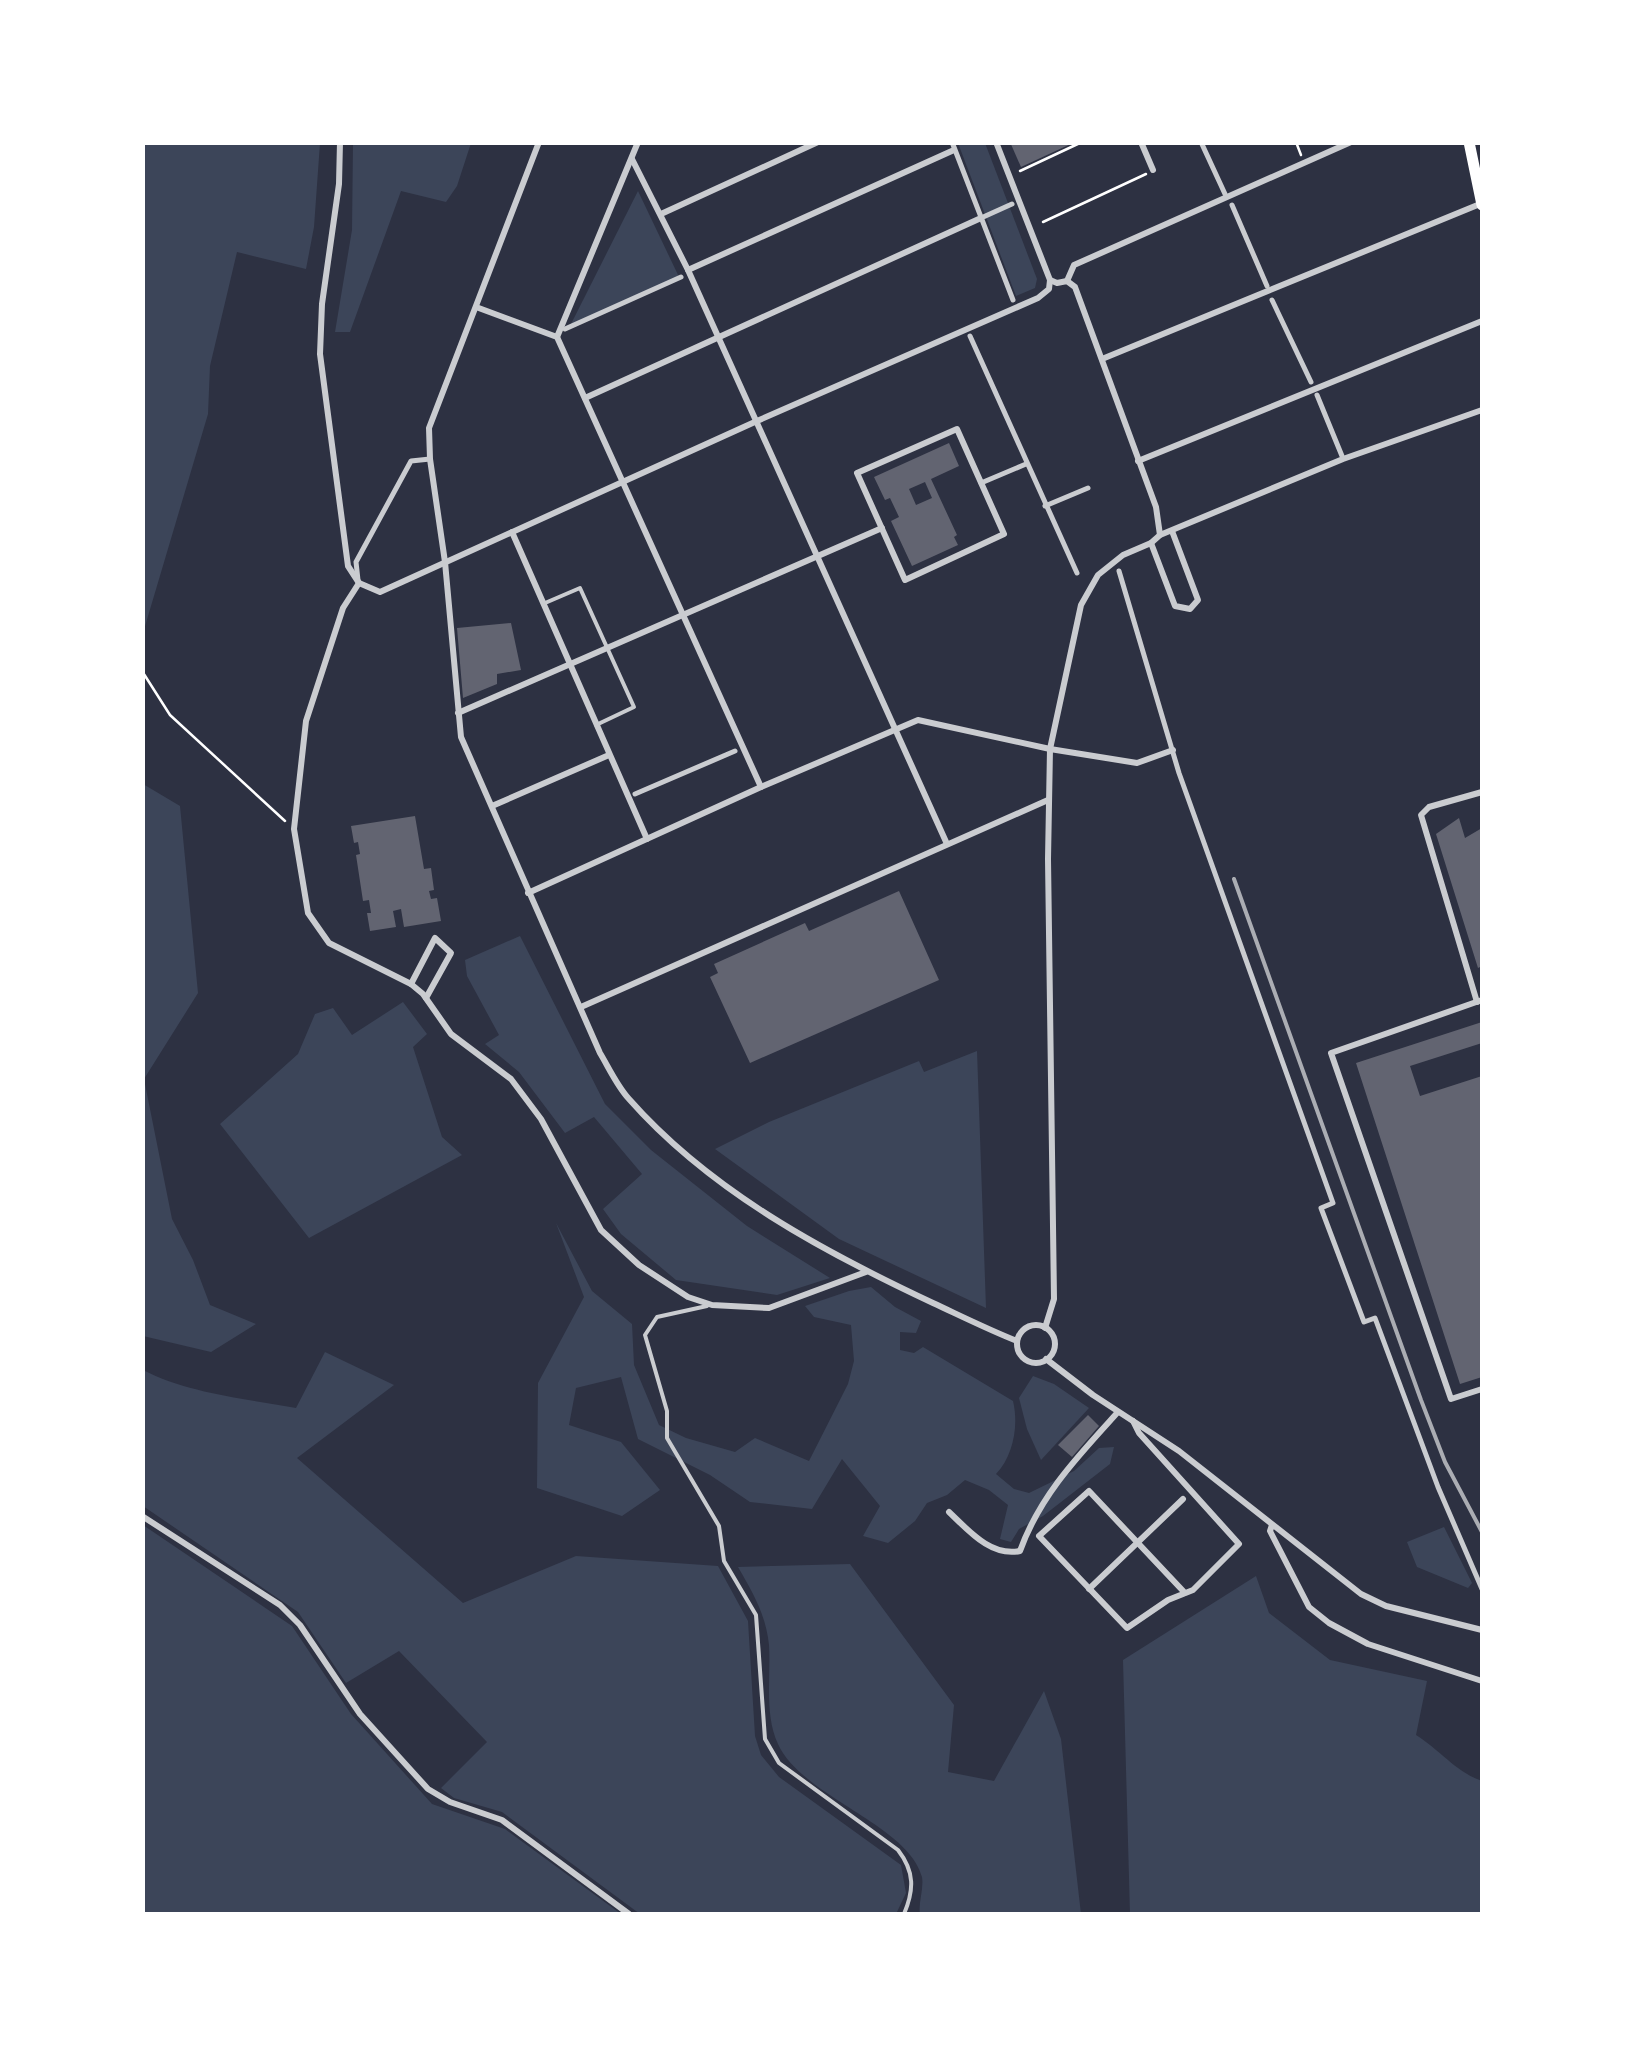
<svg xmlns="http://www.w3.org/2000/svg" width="1625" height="2057" font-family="'Roboto Condensed',sans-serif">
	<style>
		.green { fill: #3c4559 }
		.building { fill: #626471; fill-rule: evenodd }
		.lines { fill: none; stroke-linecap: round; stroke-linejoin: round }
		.path { stroke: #fff; stroke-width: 2.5 }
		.service { stroke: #caccd0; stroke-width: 4 }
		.pedestrian { stroke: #caccd0; stroke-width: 5 }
		.minor { stroke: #caccd0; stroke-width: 6 }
		.primary { stroke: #fff; stroke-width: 11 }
		.rail { stroke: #abadb3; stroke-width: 4 }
	</style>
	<rect width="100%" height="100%" fill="#2d3142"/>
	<g class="green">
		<path d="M 142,143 L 320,143 L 314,227 L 306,269 L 237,252 L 210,366 L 208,414 L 143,633 Z"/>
		<path d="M 353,143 L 471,143 L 457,186 L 446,202 L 401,191 L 350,332 L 335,332 L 352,230 Z"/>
		<path d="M 958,143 L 985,143 L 1037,279 L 1035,288 L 1016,296 Z"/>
		<path d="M 638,191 L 679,277 L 570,326 Z"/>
		<path d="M 143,784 L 180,806 L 198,993 L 144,1079 L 172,1219 L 193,1260 L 210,1305 L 256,1324 L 211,1352 L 143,1336 Z"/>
		<path d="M 520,936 L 605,1104 L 651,1150 L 747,1226 L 830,1278 L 777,1295 L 676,1280 L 621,1234 L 603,1209 L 642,1174 L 594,1117 L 565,1133 L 519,1072 L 485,1044 L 499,1035 L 467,976 L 465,960 Z"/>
		<path d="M 403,1002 L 427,1034 L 413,1047 L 442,1137 L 462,1155 L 309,1238 L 220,1124 L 298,1054 L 315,1014 L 333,1008 L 352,1035 Z"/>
		<path d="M 977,1051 L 986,1308 L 839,1239 L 715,1149 L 769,1122 L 919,1061 L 924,1072 Z"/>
		<path d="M 556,1223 L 592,1291 L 632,1324 L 634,1365 L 659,1425 L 686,1438 L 735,1452 L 755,1438 L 809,1461 L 848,1384 L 854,1361 L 851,1325 L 814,1317 L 805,1306 L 849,1291 L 871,1287 L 895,1307 L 921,1321 L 916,1333 L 900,1332 L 900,1350 L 914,1353 L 923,1347 L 1013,1401 C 1019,1426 1013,1456 996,1474 L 1014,1489 L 1029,1493 L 1074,1471 L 1099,1448 L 1114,1447 L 1110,1464 L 1043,1516 L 1019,1529 L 1011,1542 L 1000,1539 L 1008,1505 L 989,1490 L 965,1480 L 947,1495 L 927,1503 L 915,1521 L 888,1543 L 863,1536 L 880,1506 L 842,1459 L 812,1509 L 750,1502 L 710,1475 L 638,1439 L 621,1377 L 576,1388 L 569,1425 L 621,1442 L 660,1490 L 622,1516 L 537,1488 L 538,1383 L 584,1297 Z"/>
		<path d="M 325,1352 L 394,1385 L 297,1458 L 463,1603 L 576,1556 L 718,1566 L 748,1621 L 755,1736 L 761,1755 L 779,1777 L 901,1865 L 906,1893 L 896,1914 L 640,1914 L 502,1812 L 454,1798 L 441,1788 L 487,1742 L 399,1651 L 346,1683 L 298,1612 L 143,1506 L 143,1370 C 187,1393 246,1399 296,1408 Z"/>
		<path d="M 1033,1376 L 1054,1384 L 1089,1408 L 1041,1460 L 1027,1429 L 1019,1398 Z"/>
		<path d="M 143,1525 L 292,1626 L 351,1714 L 432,1804 L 505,1829 L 621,1914 L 143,1914 Z"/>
		<path d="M 1444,1527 L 1472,1583 L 1468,1588 L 1417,1567 L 1407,1542 Z"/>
		<path d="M 850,1564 L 954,1705 L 948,1772 L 994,1781 L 1044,1691 L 1061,1739 L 1081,1914 L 920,1914 C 918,1903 924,1889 922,1877 C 908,1824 802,1797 778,1744 C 764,1714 771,1676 769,1645 C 766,1615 753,1593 738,1567 Z"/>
		<path d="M 1256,1576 L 1269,1613 L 1330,1660 L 1427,1681 L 1416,1735 C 1440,1750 1456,1772 1482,1781 L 1482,1914 L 1130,1914 L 1123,1660 Z"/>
	</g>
	<g class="building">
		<path d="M 1010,142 L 1075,142 L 1021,167 Z"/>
		<path d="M 949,443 L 959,466 L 931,479 L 957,535 L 954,537 L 958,545 L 912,566 L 891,521 L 899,517 L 890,498 L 885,500 L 874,477 ZM 925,482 L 932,498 L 916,505 L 909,489 Z"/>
		<path d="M 511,623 L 521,670 L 497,674 L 497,684 L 463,698 L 457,628 Z"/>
		<path d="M 415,816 L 424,869 L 431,868 L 434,890 L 429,891 L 431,899 L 437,898 L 441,921 L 404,927 L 401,909 L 393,911 L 396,927 L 370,931 L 367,913 L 371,913 L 369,900 L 363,901 L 356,855 L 360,854 L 358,842 L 354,843 L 351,826 Z"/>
		<path d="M 1459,818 L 1465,838 L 1482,828 L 1482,966 L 1478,968 L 1436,834 Z"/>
		<path d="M 899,891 L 939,980 L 750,1063 L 710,977 L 718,973 L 714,964 L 805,923 L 809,931 Z"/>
		<path d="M 1482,1022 L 1482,1043 L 1410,1066 L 1420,1096 L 1482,1076 L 1482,1377 L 1460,1384 L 1356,1063 Z"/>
		<path d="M 1088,1415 L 1099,1426 L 1072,1457 L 1058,1445 Z"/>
	</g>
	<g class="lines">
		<g class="path">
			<path d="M 1296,142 L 1301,155"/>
			<path d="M 1020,171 L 1082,142"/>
			<path d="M 1043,222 L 1146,174"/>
			<path d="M 142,671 L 170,715 L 285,821"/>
		</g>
		<g class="service">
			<path d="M 545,603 L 580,588 L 634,707 L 596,725"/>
			<path d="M 707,1306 L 657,1317 L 645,1335 L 667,1411 L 667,1438 L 719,1526 L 724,1561 L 756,1615 L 765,1739 L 779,1763 L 898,1850 C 915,1872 914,1890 904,1914"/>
		</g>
		<g class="pedestrian">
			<path d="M 952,142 L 1013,300"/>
			<path d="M 1201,142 L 1225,194"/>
			<path d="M 1232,205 L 1267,286"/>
			<path d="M 981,218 L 1012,204"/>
			<path d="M 1272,300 L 1311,382"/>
			<path d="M 565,329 L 681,277"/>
			<path d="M 970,336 L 1077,573"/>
			<path d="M 1317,395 L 1342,456"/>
			<path d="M 981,483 L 1026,464"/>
			<path d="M 1045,506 L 1088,488"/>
			<path d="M 1119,571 L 1179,773 L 1333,1203 L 1321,1208 L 1364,1322 L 1375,1318 L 1438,1487 L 1482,1589"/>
			<path d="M 358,580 L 356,562 L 411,461 L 430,459"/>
			<path d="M 635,794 L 735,751"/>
		</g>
		<g class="minor">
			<path d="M 340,142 L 339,184 L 322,304 L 320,354 L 348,566 L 359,583"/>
			<path d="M 539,142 L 429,428 L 430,459 L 445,562 L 461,737 L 600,1053 C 609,1068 617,1086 629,1099 C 710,1191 824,1252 933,1303 C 961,1316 989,1330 1017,1341"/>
			<path d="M 996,142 L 1050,280 L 1057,283 L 1067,281 L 1075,287 L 1156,507 L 1160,535"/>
			<path d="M 1141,142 L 1153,170"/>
			<path d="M 632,159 L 688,270 L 947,844"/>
			<path d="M 661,214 L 818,142"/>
			<path d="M 688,270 L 954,150"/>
			<path d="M 1067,281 L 1074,265 L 1351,142"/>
			<path d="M 476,307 L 557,337 L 761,787"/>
			<path d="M 557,337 L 638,142"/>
			<path d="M 1102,359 L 1480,204"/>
			<path d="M 585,398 L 981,218"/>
			<path d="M 957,429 L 1004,534 L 905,580 L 857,473 Z"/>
			<path d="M 1138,461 L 1482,321"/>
			<path d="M 512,532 L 647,839"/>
			<path d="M 1151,543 L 1175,606 L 1190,609 L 1198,600 L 1172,531"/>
			<path d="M 359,583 L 343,608 L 306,721 L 294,829 L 308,913 L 329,943 L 411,984 L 423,994 L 451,1034 L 511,1079 L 541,1119 L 601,1230 L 639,1265 L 688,1297 L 712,1305 L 769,1308 L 866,1272"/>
			<path d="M 359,583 L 380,592 L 757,421 L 1038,298 L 1049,289 L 1050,280"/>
			<path d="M 458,713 L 882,528"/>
			<path d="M 492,806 L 609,755"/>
			<path d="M 528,893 L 761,787 L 918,720 L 1050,749 L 1137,763 L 1173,750"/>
			<path d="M 411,984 L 435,938 L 451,953 L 426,998"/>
			<path d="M 1482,1000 L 1331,1053 L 1451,1399 L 1482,1389"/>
			<path d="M 1477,1002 L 1421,815 L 1429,807 L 1482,792"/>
			<path d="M 581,1007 L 1048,800"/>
			<circle cx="1036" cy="1344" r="19"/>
			<path d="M 1045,1328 L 1054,1299 L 1048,859 L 1050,749 L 1081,605 L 1098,575 L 1123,555 L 1151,543 L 1160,535 L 1343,459 L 1482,410"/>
			<path d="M 1046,1359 L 1093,1395 L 1179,1451 L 1361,1594 L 1386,1606 L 1482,1630"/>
			<path d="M 1133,1421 L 1139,1433 L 1239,1544 L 1193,1590 L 1168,1600 L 1127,1628 L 1039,1536 L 1089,1491 L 1185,1593"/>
			<path d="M 949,1512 C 969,1531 991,1557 1020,1551 C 1040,1495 1079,1455 1118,1412"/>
			<path d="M 142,1516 L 280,1605 L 300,1625 L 360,1714 L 428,1789 L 450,1802 L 502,1820 L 629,1914"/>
			<path d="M 1272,1525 L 1270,1531 L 1309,1607 L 1329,1623 L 1368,1644 L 1482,1681"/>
			<path d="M 1089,1589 L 1183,1499"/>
		</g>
		<path class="primary" d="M 1469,142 L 1482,205"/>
		<path class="rail" d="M 1234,879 L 1421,1400 L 1445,1462 L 1482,1532"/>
	</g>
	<rect width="1625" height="2057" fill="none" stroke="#ffffff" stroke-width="290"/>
</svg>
